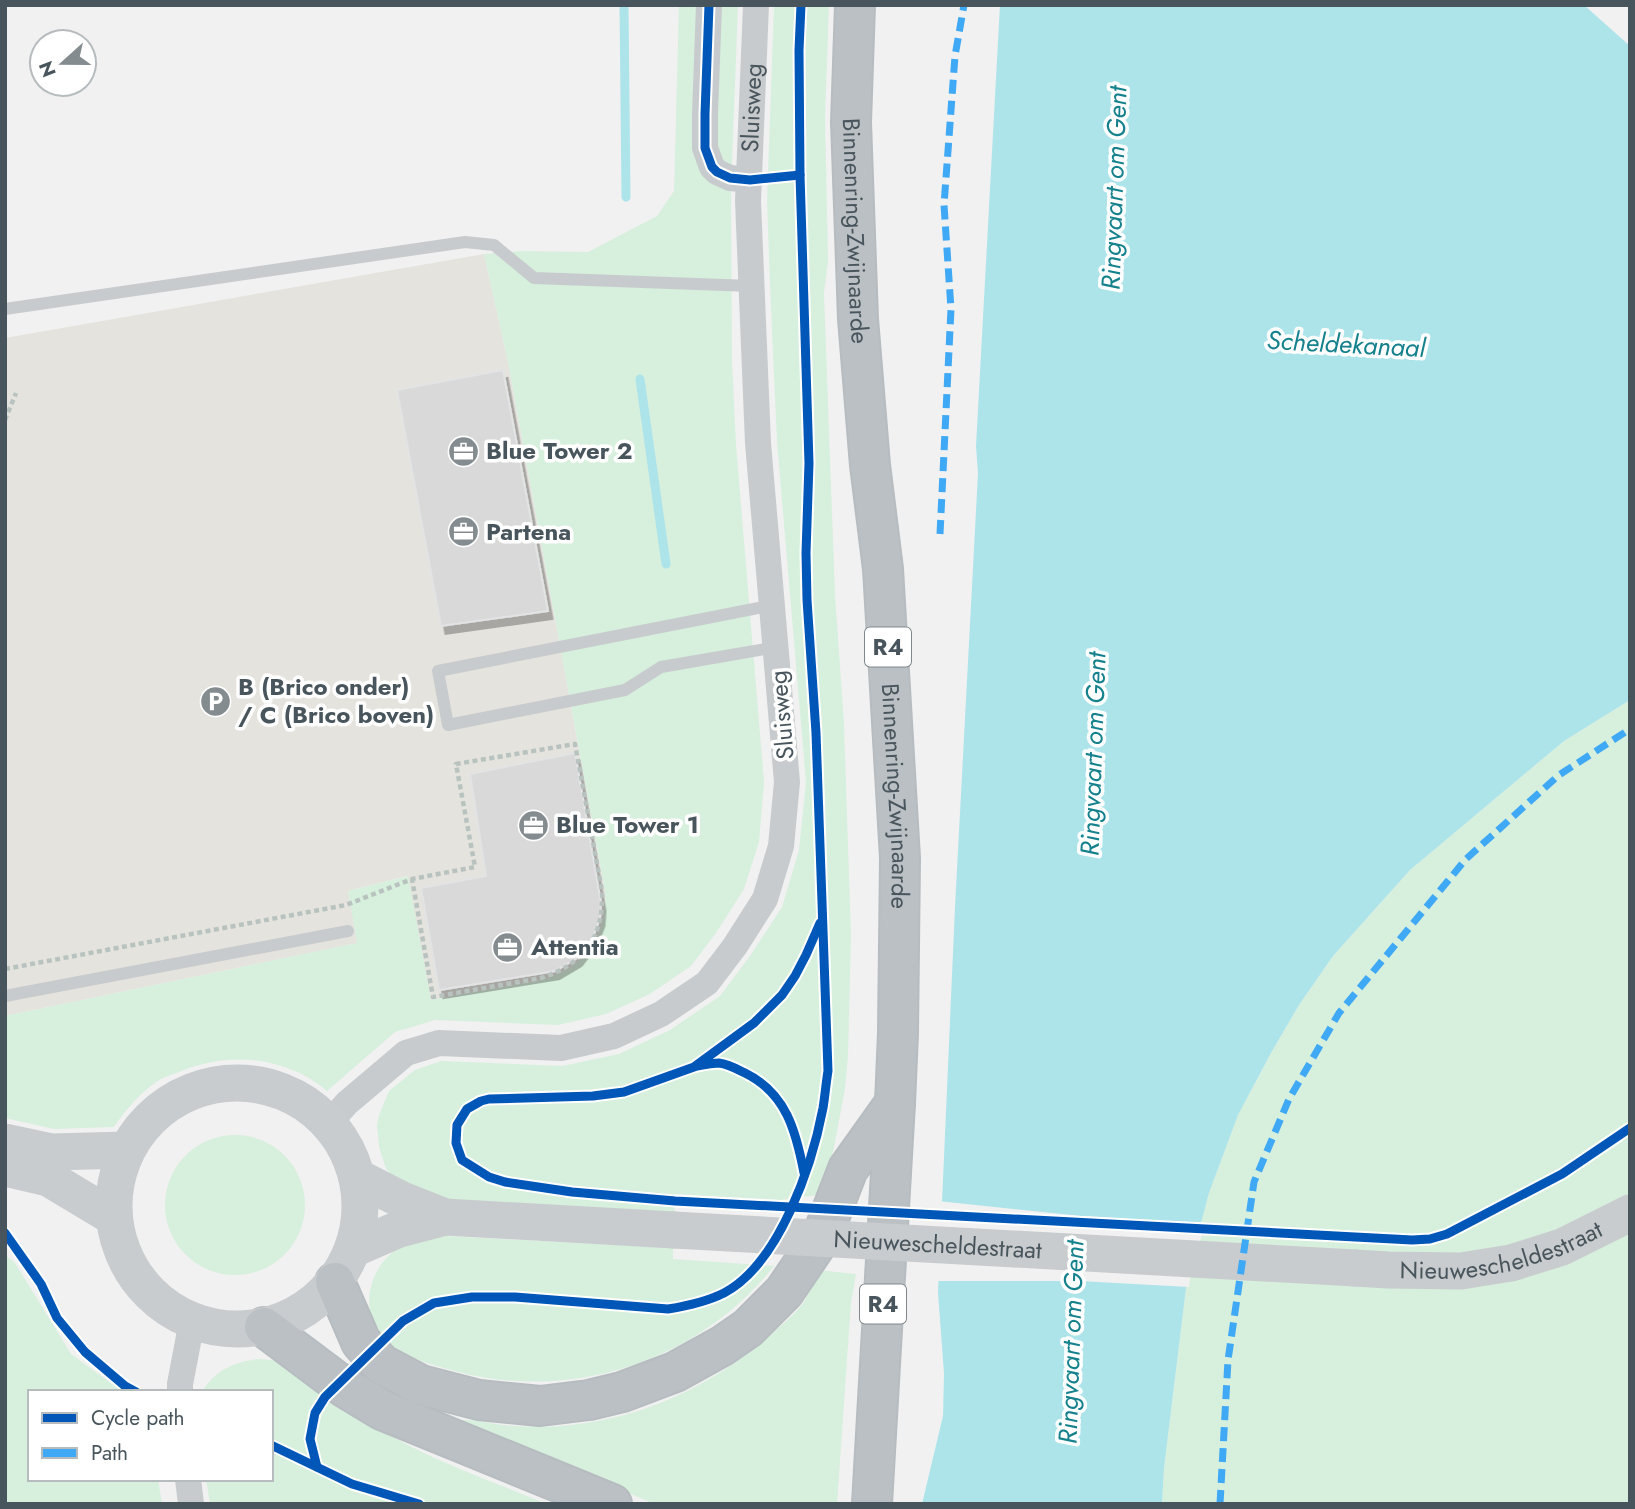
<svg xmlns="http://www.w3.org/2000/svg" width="1635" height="1509" font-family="Jost,sans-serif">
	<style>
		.commercial { fill: #e5e3de }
		.green { fill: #d7efdd }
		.water { fill: #ade4ea }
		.pier { fill: #f1f1f1 }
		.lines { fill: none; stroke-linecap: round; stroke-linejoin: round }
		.stream { stroke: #ade4ea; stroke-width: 9 }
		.building { fill: #d9d9da; stroke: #e2e3e4; stroke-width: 2; filter: url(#shadow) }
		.highway-casing { stroke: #b6bcc0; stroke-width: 42 }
		.path { stroke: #b8c3bf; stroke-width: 4.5; stroke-dasharray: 5 3.5; stroke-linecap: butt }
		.lane { stroke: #c8cbcd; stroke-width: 12 }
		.street { stroke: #c8cbcd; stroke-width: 26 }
		.secondary { stroke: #c9ccce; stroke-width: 37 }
		.highway { stroke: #bbc0c4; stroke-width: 38 }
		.secondary-bridge { stroke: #c9ccce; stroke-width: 37 }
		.quiet { stroke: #3fa9f5; stroke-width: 7; stroke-dasharray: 14 7; stroke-linecap: butt }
		.cycleway-casing { stroke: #fff; stroke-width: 13 }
		.cycleway { stroke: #0057b8; stroke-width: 9 }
		.labels { text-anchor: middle; stroke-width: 7; stroke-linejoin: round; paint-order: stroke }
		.shield { fill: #fff; stroke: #80888d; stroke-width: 2 }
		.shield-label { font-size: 23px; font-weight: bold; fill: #49555c }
		.street-label { font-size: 24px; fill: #49555c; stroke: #fff }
		.poi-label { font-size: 24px; font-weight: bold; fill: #49555c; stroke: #fff; text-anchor: start }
		.water-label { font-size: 26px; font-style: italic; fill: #14818d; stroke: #fff }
	</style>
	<defs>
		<filter id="shadow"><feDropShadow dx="4.5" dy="8" stdDeviation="0" flood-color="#0004"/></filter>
	</defs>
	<rect width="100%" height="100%" fill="#f1f1f1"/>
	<path class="commercial" d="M 484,254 L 508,362 L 605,891 L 606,908 L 603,925 L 596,941 L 586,955 L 573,967 L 559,975 L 542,980 L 431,1000 L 407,876 L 348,891 L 358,943 L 5,1016 L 5,338 Z"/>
	<g class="green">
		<path d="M 679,5 L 738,5 L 731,190 L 732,360 L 736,445 L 764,782 L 759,842 L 744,889 L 716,933 L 691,966 L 650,994 L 606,1014 L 558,1025 L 435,1020 L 395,1032 L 327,1091 C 286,1056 228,1051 179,1072 C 172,1074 165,1077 159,1080 C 140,1093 126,1109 114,1127 L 54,1129 L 5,1118 L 5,1016 L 357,943 L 348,891 L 408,876 L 431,1000 L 542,980 C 586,967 608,937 605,891 L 508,362 L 484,254 L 523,251 L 588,252 L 657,216 L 674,191 Z"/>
		<path d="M 774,5 L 829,5 L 825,117 L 828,261 L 824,293 L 835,595 L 844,724 L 851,936 L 848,1056 L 845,1089 L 833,1152 L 817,1195 L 780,1200 L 676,1194 L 674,1213 L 433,1199 L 390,1175 L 385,1166 L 379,1147 L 377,1125 L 379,1115 L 389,1091 L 415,1070 L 441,1061 L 562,1066 L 619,1054 L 670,1030 L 720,996 L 750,956 L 782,907 L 799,850 L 806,782 L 777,442 L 770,285 L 767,201 Z"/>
		<path d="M 1630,700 L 1630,1504 L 1162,1504 L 1164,1468 L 1188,1272 L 1209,1193 L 1238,1115 L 1271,1053 L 1299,1005 L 1333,956 L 1410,870 L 1564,741 Z"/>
		<circle cx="235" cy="1205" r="70"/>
		<path d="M 446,1236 L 673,1248 L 673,1259 L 774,1266 C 699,1361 571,1403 455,1371 C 433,1365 405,1358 387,1342 C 357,1315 367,1267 400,1247 C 413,1239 430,1237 446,1236 Z"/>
		<path d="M 5,1255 L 15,1263 L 71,1354 L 123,1392 L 30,1392 L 30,1479 L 158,1479 L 162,1504 L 5,1504 Z"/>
		<path d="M 817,1270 L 856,1274 L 851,1302 L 837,1504 L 655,1504 L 455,1421 C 471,1418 486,1423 502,1425 C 525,1427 549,1428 571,1425 C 648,1417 719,1382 776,1330 C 786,1321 798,1312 805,1300 C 810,1291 813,1280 817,1270 Z"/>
		<path d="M 257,1359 L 273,1360 L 286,1364 C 321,1389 355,1416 393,1437 C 441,1464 495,1482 546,1504 L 210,1504 L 206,1479 L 271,1479 L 271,1392 L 202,1392 C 215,1370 234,1362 257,1359 Z"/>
	</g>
	<path class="water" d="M 1000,5 L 1584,5 L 1630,46 L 1630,700 L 1564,741 L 1410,870 L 1333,956 L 1299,1005 L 1271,1053 L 1238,1115 L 1209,1193 L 1188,1272 L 1164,1468 L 1162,1504 L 922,1504 L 943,1416 L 944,1373 L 938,1293 L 955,907 L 978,473 L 976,446 Z"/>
	<path class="pier" d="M 938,1201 L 1081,1216 L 1205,1223 L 1191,1273 L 1189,1287 L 1079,1281 L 935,1281 Z"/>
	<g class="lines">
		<g class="stream">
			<path d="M 624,5 L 626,197"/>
			<path d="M 640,379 L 666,564"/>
		</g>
	</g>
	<g class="building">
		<path d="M 503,370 L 548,611 L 441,626 L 397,390 Z"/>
		<path d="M 575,753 L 601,903 L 600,918 L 592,939 L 577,958 L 555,971 L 439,990 L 421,888 L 486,876 L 470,774 Z"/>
	</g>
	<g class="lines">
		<defs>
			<g id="highway">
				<path id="s3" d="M 855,5 L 851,122 L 858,319 L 870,465 L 883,569 L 900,858 L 898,1033 L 895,1103 L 872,1504"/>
				<path d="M 335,1282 L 361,1342 L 381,1364 L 421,1385 L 479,1400 L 540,1406 L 589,1400 L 622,1392 L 675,1372 L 722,1346 L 748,1328 L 784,1292 L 822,1236 L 848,1169 L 895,1103"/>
				<path d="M 264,1327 L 344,1387 L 382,1410 L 612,1504"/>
			</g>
		</defs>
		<use href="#highway" class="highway-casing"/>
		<g class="path">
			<path d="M 5,420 L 16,393"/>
			<path d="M 5,969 L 346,905 L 412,879 L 475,867 L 456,764 L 575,744 L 602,891 C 604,937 584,964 541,978 L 433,997 L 412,879"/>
		</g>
		<g class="lane">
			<path d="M 5,309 L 465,242 L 494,245 L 534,278 L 751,286"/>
			<path d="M 773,605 L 438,671 L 448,725 L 625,690 L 661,667 L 777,647"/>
			<path d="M 5,996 L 348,931"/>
		</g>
		<g class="street">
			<path d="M 709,5 L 705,114 L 705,148 L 712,167 L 717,172 L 730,178 L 750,180"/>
			<path id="s1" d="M 329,1123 L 347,1103 L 406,1053 L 439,1043 L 561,1048 L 614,1036 L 661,1014 L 707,983 L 735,946 L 765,899 L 781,846 L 787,782 L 758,443 L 749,225 L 748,201 L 756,5"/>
			<path d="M 180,1392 L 180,1384 L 192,1321"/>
			<path d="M 188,1479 L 191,1504"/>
		</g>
		<g class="secondary">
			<circle cx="237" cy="1206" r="123"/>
			<path d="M 5,1142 L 52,1152 L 126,1150"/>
			<path d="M 5,1168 L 48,1178 L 113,1217"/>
			<path d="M 357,1177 L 402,1200 L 445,1217 L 674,1230"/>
			<path d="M 353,1249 L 399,1229 L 445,1217"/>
			<path id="s2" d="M 1355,1268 L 1388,1270 L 1461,1271 L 1511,1263 L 1562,1247 L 1630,1213"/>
		</g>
		<use href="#highway" class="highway"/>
		<path class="secondary-bridge" id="s4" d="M 674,1230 L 1355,1268"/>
		<g class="quiet">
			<path d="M 940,534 L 951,309 L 944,205 L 955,56 L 964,5"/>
			<path d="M 1220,1504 L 1228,1360 L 1254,1182 L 1289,1099 L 1339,1013 L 1466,859 L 1559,775 L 1630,729"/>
		</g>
		<defs>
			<g id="cycleway">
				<path d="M 709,5 L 705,114 L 705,148 L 712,167 L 717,172 L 730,178 L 750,180 L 800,175"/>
				<path d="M 820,923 L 806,955 L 795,976 L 782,995 L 754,1023 L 694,1067 L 624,1092 L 593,1096 L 489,1099 L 481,1101 L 467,1109 L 457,1125 L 456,1143 L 462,1160 L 489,1177 L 505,1182 L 572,1192 L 675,1201 L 1412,1240 L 1430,1239 L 1447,1234 L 1562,1174 L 1630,1128"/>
				<path d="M 697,1066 C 704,1065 712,1063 719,1063 C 728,1064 737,1069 745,1073 C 786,1093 796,1131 804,1173"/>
				<path d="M 5,1233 L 41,1284 L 57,1318 L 85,1352 L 125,1386 L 136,1392"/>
				<path d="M 271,1445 L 352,1484 L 419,1504"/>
				<path d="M 317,1467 L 310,1439 L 315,1413 L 325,1397 L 403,1321 L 434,1303 L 472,1297 L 515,1297 L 668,1309 C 687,1306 706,1302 724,1293 C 779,1264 812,1166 823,1108 C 825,1096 826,1083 828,1071 L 816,733 L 807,600 L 806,553 L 809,463 L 800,175 L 799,50 L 801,5"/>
			</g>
		</defs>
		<use href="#cycleway" class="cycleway-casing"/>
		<use href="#cycleway" class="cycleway"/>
	</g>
	<defs>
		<symbol id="office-disc" viewBox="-11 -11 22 22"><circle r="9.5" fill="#848c90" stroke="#fff"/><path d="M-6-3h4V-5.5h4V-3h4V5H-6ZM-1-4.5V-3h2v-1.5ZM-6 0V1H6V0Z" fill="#fff"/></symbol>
		<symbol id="parking-disc" viewBox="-11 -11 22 22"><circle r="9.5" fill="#848c90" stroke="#fff"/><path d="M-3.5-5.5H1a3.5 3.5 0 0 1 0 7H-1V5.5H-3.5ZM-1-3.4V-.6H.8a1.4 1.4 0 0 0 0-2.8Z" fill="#fff"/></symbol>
	</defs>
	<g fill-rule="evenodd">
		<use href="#office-disc" x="446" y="434" width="35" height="35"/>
		<use href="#office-disc" x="446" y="514" width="35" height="35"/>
		<use href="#parking-disc" x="198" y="684" width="35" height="35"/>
		<use href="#office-disc" x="516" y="808" width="35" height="35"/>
		<use href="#office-disc" x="490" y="930" width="35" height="35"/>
	</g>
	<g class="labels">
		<g class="shield">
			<rect x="865" y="627.5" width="46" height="39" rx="5"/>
			<rect x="860" y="1284.5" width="46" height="39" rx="5"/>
		</g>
		<g class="shield-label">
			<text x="888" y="655">R4</text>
			<text x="883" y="1312">R4</text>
		</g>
		<g class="street-label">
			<text dy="8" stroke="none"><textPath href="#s1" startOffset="1320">Sluisweg</textPath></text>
			<text dy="8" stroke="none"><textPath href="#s3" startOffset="226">Binnenring-Zwijnaarde</textPath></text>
			<text transform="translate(782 715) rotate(-95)" y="8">Sluisweg</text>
			<text dy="8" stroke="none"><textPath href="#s3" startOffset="793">Binnenring-Zwijnaarde</textPath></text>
			<text dy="8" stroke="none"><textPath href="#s4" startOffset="264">Nieuwescheldestraat</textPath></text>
			<text dy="8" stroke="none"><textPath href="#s2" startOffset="149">Nieuwescheldestraat</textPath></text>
		</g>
		<g class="poi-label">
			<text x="486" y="459">Blue Tower 2</text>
			<text x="486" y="540">Partena</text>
			<text x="238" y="695">B (Brico onder)<tspan x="238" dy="28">/ C (Brico boven)</tspan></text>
			<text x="556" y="833">Blue Tower 1</text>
			<text x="531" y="955">Attentia</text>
		</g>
		<g class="water-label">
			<text transform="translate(1114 188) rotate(-88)" y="9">Ringvaart om Gent</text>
			<text transform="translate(1346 344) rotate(3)" y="9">Scheldekanaal</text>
			<text transform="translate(1093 754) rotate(-88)" y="9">Ringvaart om Gent</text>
			<text transform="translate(1071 1342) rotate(-88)" y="9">Ringvaart om Gent</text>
		</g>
	</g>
	<rect width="1635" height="1509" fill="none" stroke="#49555c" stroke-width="14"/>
	<rect x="28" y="1390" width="245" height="91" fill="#ffffff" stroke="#b6bbbe" stroke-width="2"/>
	<rect x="42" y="1413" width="35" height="10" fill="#0057b8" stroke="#b6bbbe" stroke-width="2"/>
	<text x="91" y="1425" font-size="21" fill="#49555c">Cycle path</text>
	<rect x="42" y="1448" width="35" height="10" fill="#3fa9f5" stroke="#b6bbbe" stroke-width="2"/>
	<text x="91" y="1460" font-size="21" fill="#49555c">Path</text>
	<g transform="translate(63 63) rotate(249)"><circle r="33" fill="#ffffff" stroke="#b6bbbe" stroke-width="2"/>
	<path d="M0-5L12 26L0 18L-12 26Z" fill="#848c90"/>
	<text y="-10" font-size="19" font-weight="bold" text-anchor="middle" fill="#49555c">N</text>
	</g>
</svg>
